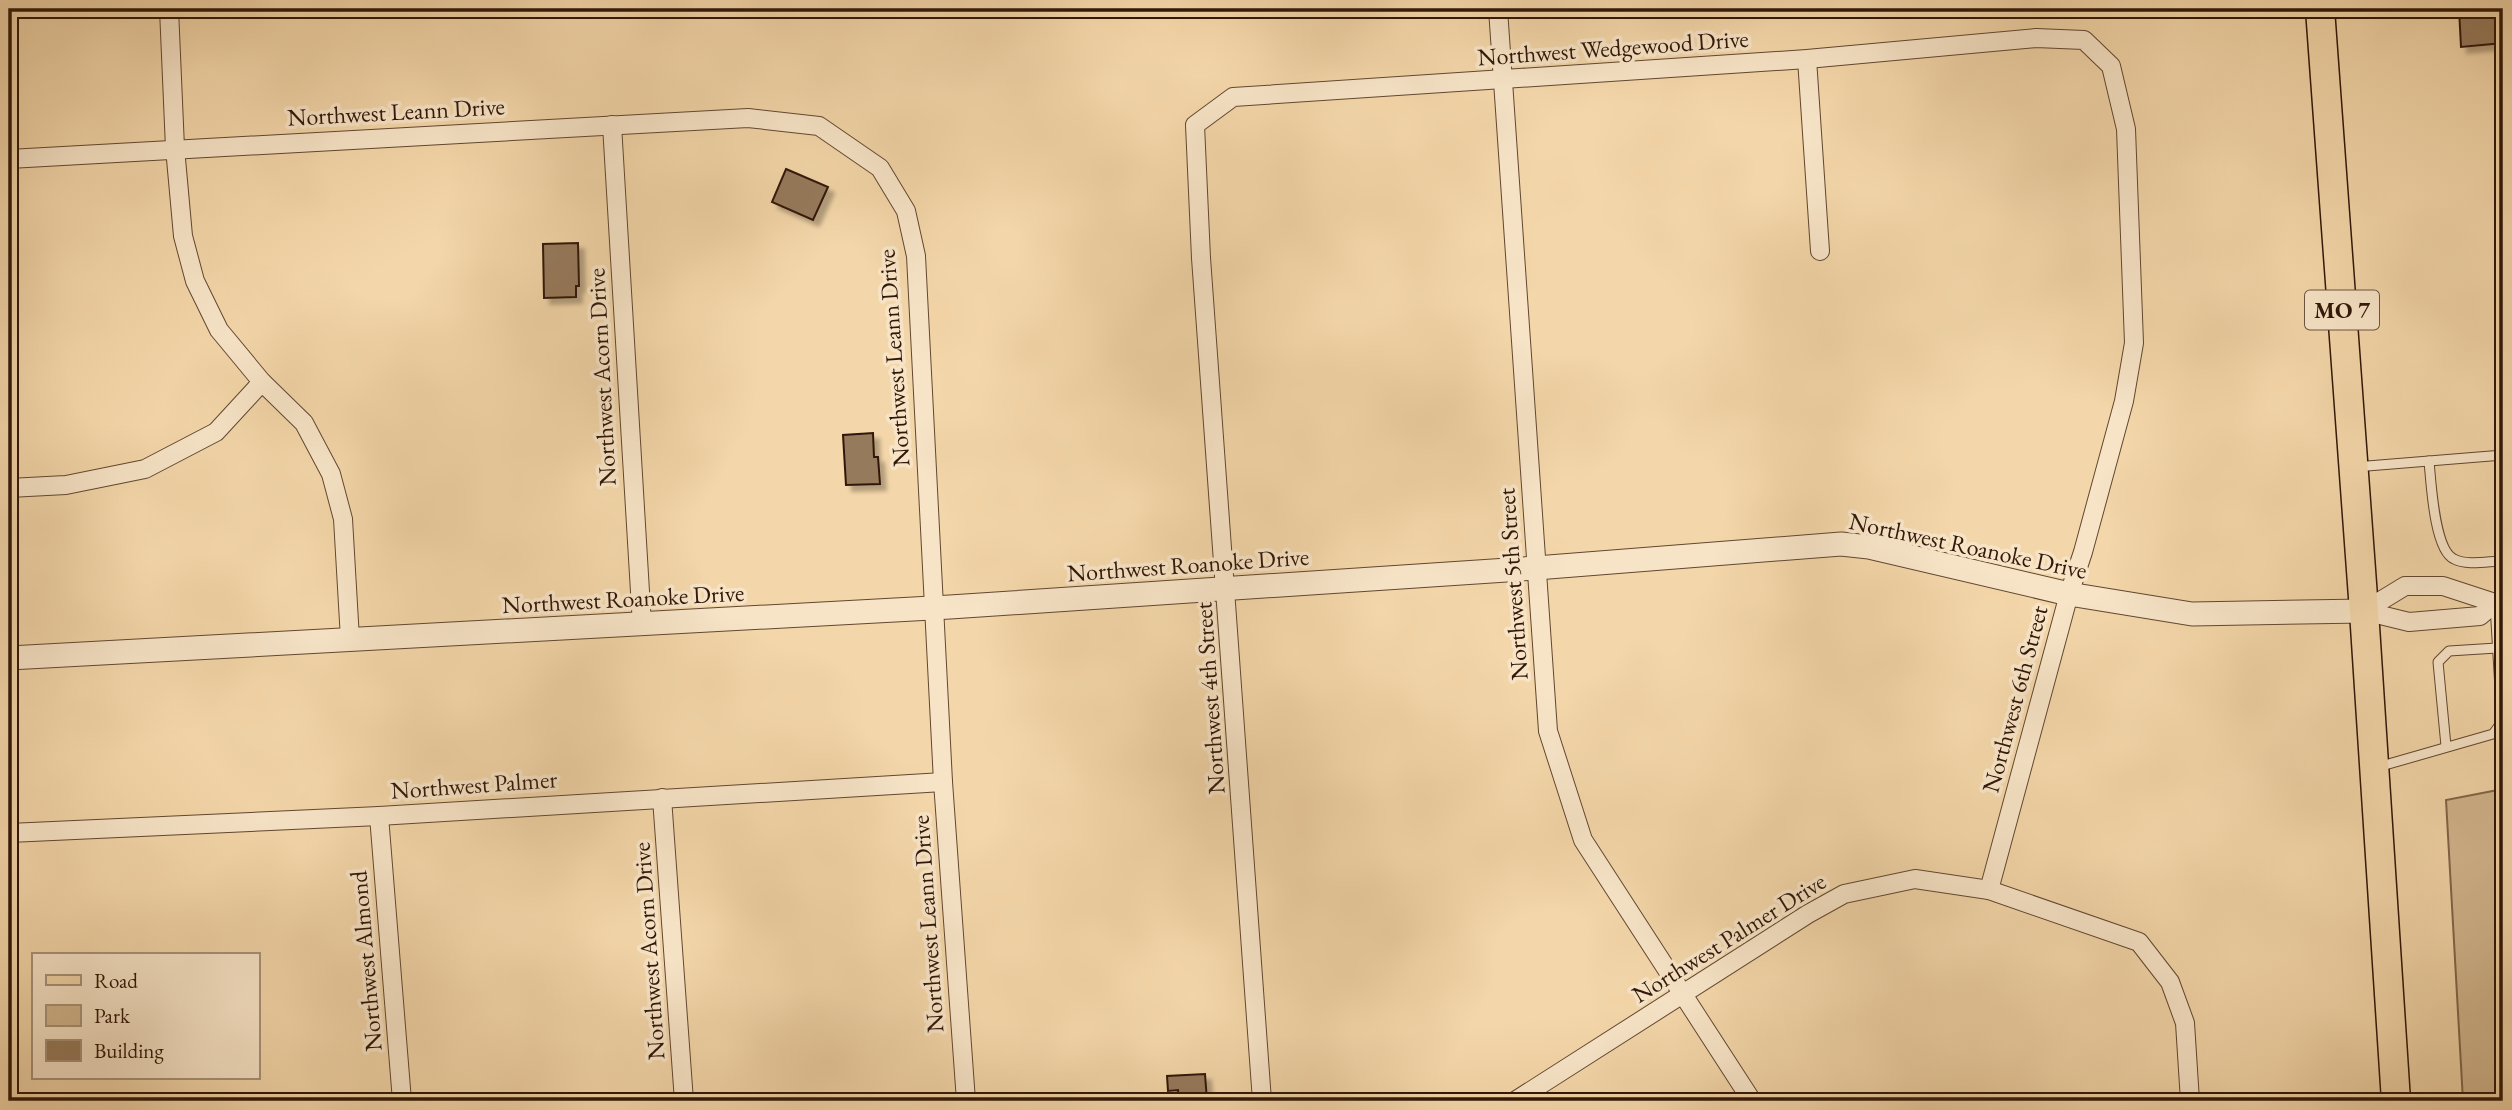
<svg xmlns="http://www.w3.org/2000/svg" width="2512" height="1110" font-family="'EB Garamond',serif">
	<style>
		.green { fill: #d2b68e; stroke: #82664b; stroke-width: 2 }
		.building { fill: #967a5c; stroke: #311708; stroke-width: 2; filter: url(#shadow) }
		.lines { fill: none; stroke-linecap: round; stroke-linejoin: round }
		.service-casing { stroke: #624730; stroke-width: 11 }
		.minor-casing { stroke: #624730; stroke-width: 20 }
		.tertiary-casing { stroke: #624730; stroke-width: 25 }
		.primary-casing { stroke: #311708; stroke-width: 31 }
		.service { stroke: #f7e4c7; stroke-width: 9 }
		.minor { stroke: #f7e4c7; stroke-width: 18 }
		.tertiary { stroke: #f7e4c7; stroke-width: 23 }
		.primary { stroke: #f3d6a9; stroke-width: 28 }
		.labels { text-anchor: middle; stroke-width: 7; stroke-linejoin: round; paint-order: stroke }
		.shield { fill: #f7e4c7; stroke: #6c5441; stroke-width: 2 }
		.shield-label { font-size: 23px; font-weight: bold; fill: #311708 }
		.street-label { font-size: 24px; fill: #311708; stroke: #f7e4c7 }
	</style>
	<defs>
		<filter id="shadow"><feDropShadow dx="6" dy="6" stdDeviation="2" flood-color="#0004"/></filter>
	</defs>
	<rect width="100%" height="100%" fill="#f3d6a9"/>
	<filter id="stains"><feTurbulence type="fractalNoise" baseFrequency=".00286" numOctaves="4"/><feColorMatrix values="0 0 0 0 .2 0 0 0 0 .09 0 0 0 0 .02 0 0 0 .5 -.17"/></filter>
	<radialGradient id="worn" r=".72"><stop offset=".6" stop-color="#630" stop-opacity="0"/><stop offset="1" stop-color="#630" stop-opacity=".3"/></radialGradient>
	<path class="green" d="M 2503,789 L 2503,1101 L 2463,1101 L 2446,800 Z"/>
	<g class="building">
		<path d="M 2459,9 L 2503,9 L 2503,43 L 2461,47 Z"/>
		<path d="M 786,169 L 828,187 L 813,220 L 772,202 Z"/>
		<path d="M 578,243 L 579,286 L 576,286 L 576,297 L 544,298 L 543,244 Z"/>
		<path d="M 873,433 L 874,457 L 878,457 L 880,484 L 846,485 L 843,435 Z"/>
		<path d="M 1205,1074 L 1207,1101 L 1179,1101 L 1178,1090 L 1168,1091 L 1167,1076 Z"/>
	</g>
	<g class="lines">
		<defs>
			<g id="service">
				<path d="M 2429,461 C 2431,481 2434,550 2454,559 C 2467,566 2489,561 2503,561"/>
				<path d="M 2355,467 L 2503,455"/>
				<path d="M 2446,746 L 2438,662 L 2449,651 L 2497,648"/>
				<path d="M 2378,767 L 2493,734 L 2502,722 L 2495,605"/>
			</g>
			<g id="minor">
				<path d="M 169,9 L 175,148 L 183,236 L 195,281 L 219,330 L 262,382 L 304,423 L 331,474 L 343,519 L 350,639"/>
				<path d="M 1498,9 L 1548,731 L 1583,840 L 1752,1101"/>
				<path d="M 1807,59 L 1820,251"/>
				<path d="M 612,125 L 642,625"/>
				<path d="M 9,159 L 748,118 L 819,126 L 880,168 L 906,211 L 916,256 L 943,782 L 966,1101"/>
				<path d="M 9,488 L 66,485 L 145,469 L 216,432 L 262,382"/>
				<path d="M 2364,611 L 2405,586 L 2443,586 L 2495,603 L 2503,603"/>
				<path d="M 2364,611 L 2409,622 L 2480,616 L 2495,603"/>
				<path d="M 662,798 L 684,1101"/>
				<path d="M 379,816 L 402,1101"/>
				<path d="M 9,833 L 379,816 L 943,782"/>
				<path d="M 1262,1101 L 1201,258 L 1195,125 L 1233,97 L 1807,59 L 2036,38 L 2084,40 L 2111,66 L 2126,129 L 2134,343 L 2124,401 L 2083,552 L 2069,594 L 1989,890"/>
				<path d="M 1515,1101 L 1808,914 L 1844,894 L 1915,879 L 1989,890 L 2139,942 L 2170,982 L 2185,1023 L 2190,1101"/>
			</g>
			<path id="tertiary" d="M 9,658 L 950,607 L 1536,568 L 1841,544 L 1869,547 L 2069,594 L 2192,614 L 2364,611"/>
			<path id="primary" d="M 2320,9 L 2364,611 L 2396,1101"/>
		</defs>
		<use href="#service" class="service-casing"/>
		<use href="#minor" class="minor-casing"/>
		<use href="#tertiary" class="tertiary-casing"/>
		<use href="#primary" class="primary-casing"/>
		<use href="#service" class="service"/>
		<use href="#minor" class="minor"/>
		<use href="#tertiary" class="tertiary"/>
		<use href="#primary" class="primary"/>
	</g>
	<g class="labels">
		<rect class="shield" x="2305" y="290.5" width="74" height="39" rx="5"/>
		<g class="shield-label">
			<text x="2342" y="318">MO 7</text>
		</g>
		<g class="street-label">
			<text transform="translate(1613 48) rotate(-4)" y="8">Northwest Wedgewood Drive</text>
			<text transform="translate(396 112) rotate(-3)" y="8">Northwest Leann Drive</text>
			<text transform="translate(894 358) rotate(-94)" y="8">Northwest Leann Drive</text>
			<text transform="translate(602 377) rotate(-93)" y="8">Northwest Acorn Drive</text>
			<text transform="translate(1968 546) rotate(12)" y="8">Northwest Roanoke Drive</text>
			<text transform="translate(1188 565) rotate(-4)" y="8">Northwest Roanoke Drive</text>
			<text transform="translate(1513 584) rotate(-94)" y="8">Northwest 5th Street</text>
			<text transform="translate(623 599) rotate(-3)" y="8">Northwest Roanoke Drive</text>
			<text transform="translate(1210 698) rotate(-94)" y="8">Northwest 4th Street</text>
			<text transform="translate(2015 699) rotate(-75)" y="8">Northwest 6th Street</text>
			<text transform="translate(474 785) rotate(-4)" y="8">Northwest Palmer</text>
			<text transform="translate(928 924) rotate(-94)" y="8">Northwest Leann Drive</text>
			<text transform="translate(1729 938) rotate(-32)" y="8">Northwest Palmer Drive</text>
			<text transform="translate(649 951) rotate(-94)" y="8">Northwest Acorn Drive</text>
			<text transform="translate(366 961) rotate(-95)" y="8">Northwest Almond</text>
		</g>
	</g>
	<rect width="2512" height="1110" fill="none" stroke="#f3d6a9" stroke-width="35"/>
	<rect x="10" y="10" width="2491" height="1089" fill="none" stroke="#311708" stroke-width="3.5"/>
	<rect x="18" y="18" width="2477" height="1075" fill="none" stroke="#311708" stroke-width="2"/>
	<rect x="32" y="953" width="228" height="126" fill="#f7e4c7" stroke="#a8927b" stroke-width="2"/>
	<rect x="46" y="975" width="35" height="10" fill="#f3d6a9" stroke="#a8927b" stroke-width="2"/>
	<text x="94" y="988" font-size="21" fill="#311708">Road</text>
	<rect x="46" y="1005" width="35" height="21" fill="#d2b68e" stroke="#a8927b" stroke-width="2"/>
	<text x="94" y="1023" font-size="21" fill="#311708">Park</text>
	<rect x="46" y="1040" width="35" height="21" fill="#967a5c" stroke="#a8927b" stroke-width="2"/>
	<text x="94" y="1058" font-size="21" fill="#311708">Building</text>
	<rect width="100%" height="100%" filter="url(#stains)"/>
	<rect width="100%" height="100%" fill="url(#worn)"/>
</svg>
